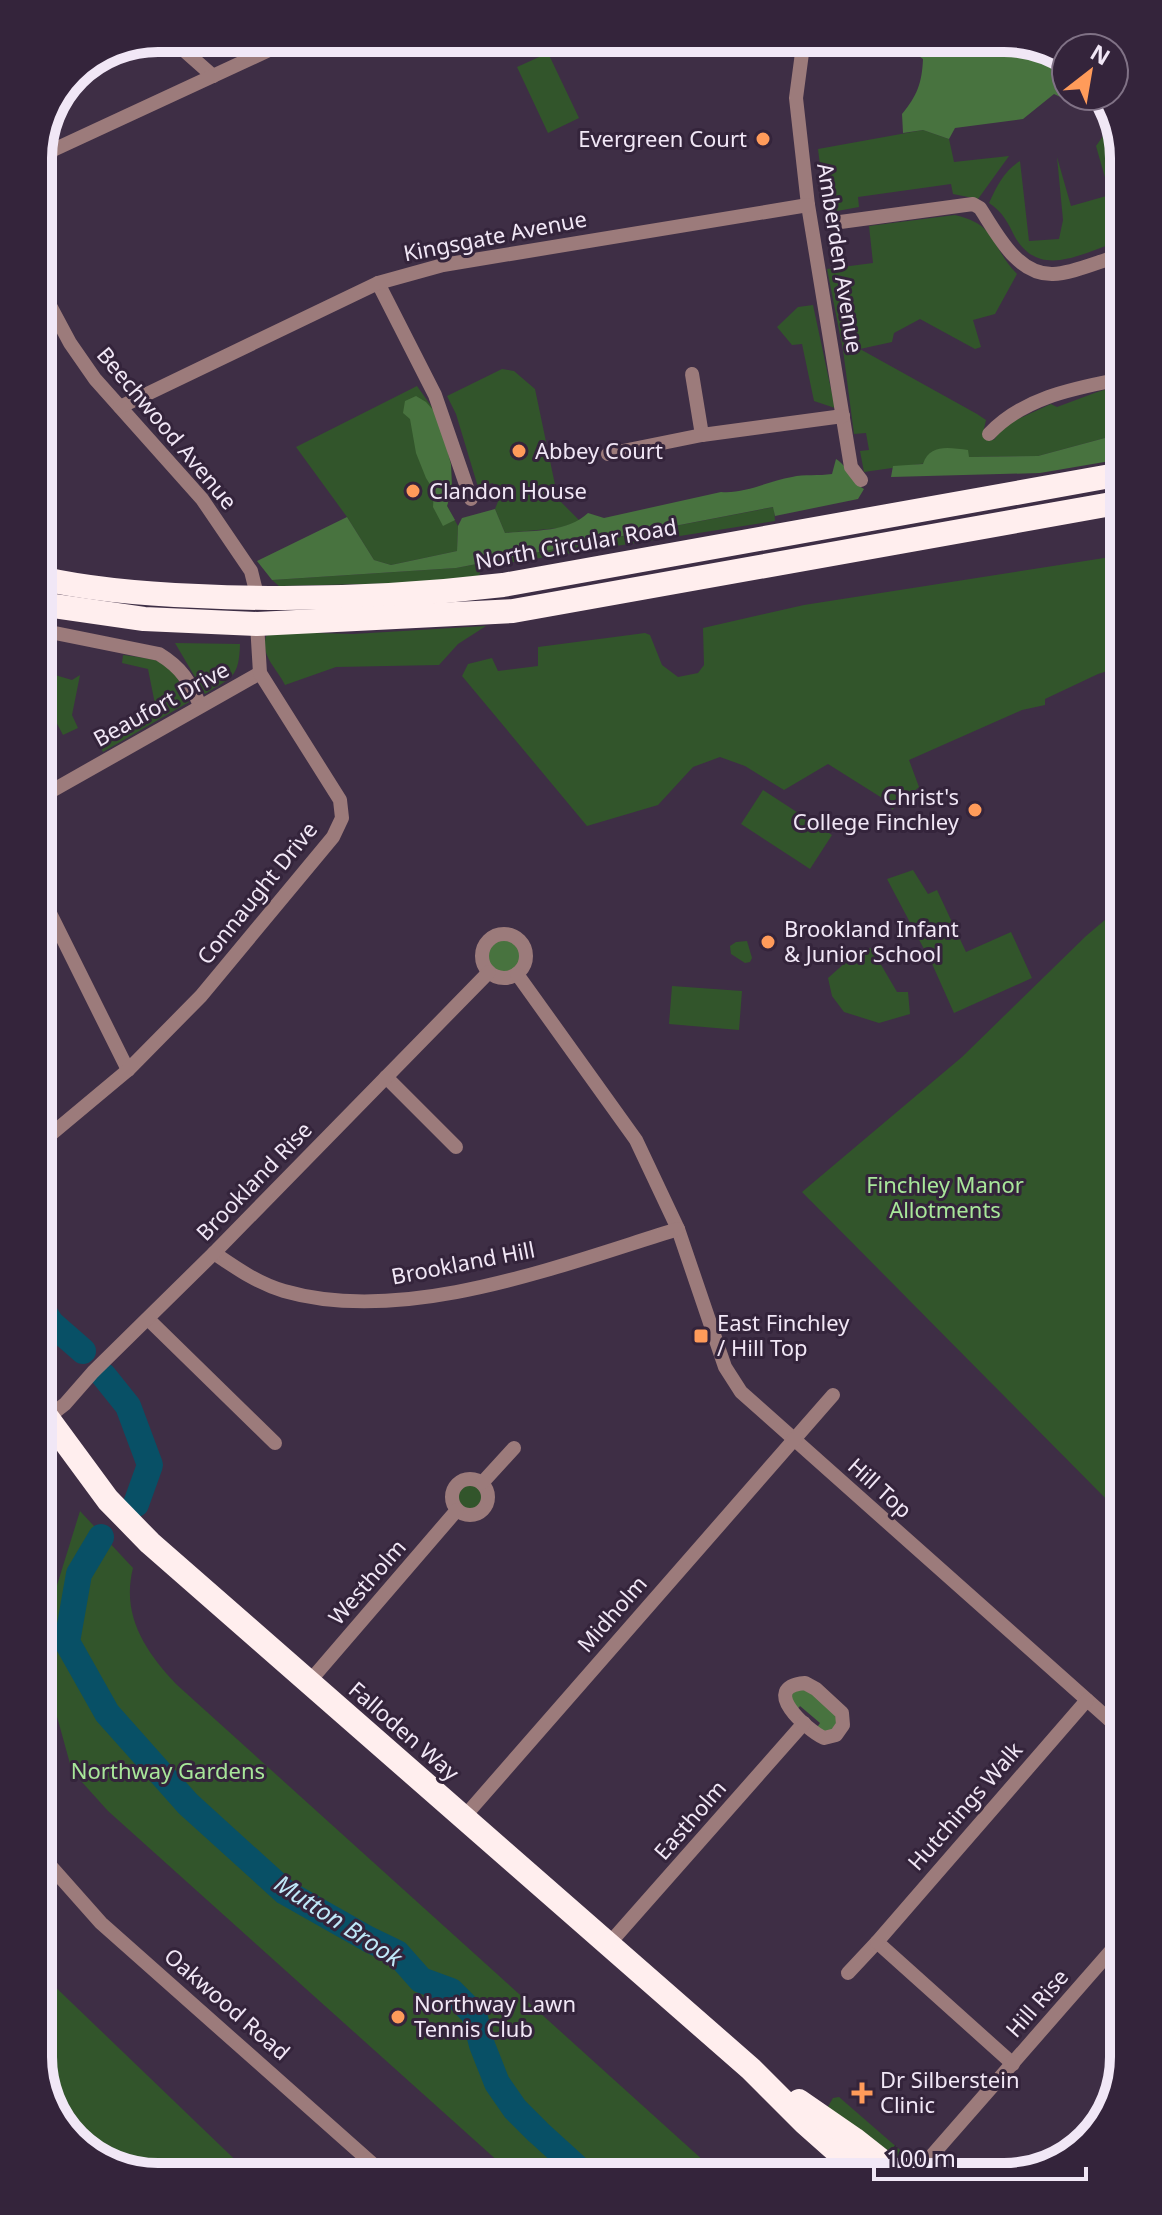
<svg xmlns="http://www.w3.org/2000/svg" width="1162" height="2215" font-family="'Noto Sans',sans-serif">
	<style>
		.green { fill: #32552b }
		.forest { fill: #48733f }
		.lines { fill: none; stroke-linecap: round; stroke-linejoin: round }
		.river { stroke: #085066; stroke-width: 26 }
		.street { stroke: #9c7b7b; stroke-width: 14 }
		.highway { stroke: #fee; stroke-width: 24 }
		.poi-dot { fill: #ff9b5a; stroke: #34243b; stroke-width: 3 }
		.labels { text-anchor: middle; stroke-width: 6; stroke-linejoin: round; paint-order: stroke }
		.poi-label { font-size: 22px; fill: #f1e7f6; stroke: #34243b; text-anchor: start }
		.street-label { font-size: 22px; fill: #f1e7f6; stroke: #34243b }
		.park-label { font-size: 22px; fill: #a8e79a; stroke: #34243b }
		.water-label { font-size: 24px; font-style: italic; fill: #bfe8f8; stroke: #34243b }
		.rim { fill: none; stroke: #f1e7f6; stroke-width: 10 }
	</style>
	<rect width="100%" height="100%" fill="#3e2e45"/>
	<g class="green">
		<path d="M 548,53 L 579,118 L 548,133 L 517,67 Z"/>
		<path d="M 1115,119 L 1115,243 C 1079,254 1040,279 1015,237 C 1008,223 1003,212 989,203 C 997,186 1004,171 1020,161 L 1029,241 L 1059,239 L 1063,220 L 1057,157 L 1071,206 L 1110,195 L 1096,146 Z"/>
		<path d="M 923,130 L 949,139 L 954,162 L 1009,156 L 978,199 L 953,194 L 951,184 L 858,197 L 859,207 L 826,213 L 818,149 Z"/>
		<path d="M 955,215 C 998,225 990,246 1017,274 L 995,314 L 973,320 L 981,347 L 975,349 L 920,319 L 894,333 L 892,342 L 860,349 L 977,414 L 986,420 L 983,433 L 994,440 L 1003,426 L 1051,404 L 1057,407 C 1077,400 1096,391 1116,387 L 1116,435 L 1038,456 L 969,457 L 864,472 L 860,451 L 869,450 L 866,433 L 854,434 L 843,350 L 827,269 L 873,263 L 869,226 Z"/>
		<path d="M 813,305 L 835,408 L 814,401 L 802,344 L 792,345 L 777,327 L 798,307 Z"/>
		<path d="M 502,369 L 514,371 L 535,389 L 558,499 L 580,521 L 559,528 L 505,533 L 495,509 L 499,499 L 493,483 L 478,487 L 456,414 L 447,396 Z"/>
		<path d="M 417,386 L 439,417 L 451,465 L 452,489 L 447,506 L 458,526 L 457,551 L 391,565 L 374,560 L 347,517 L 296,447 Z"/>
		<path d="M 774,507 L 775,521 L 482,567 L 479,576 L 406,583 L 279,586 L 272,580 L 456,568 Z"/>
		<path d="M 1117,556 L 1117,668 L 1098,674 L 1045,699 L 1045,705 L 1022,710 L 909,760 L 919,787 L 892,810 L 890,803 L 828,764 L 784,790 L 745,766 L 720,757 L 693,767 L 658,805 L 587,826 L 462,676 L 468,664 L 492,658 L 498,671 L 538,666 L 538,647 L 645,633 L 650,635 L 662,665 L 678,677 L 698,673 L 704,665 L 703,628 L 804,605 Z"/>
		<path d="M 486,626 L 458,644 L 439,665 L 336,667 L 285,685 C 277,668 260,656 266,636 L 277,632 L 353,634 Z"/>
		<path d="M 175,643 L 240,644 C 239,678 232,677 205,694 Z"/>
		<path d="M 123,655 C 169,661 170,660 189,702 L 103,752 L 95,739 L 155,704 L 148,669 L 122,663 Z"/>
		<path d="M 55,675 L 72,680 L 80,675 L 72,715 L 78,728 L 63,735 L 53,716 L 41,722 L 41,695 L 51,697 Z"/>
		<path d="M 763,790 L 832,835 L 810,869 L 741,824 Z"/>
		<path d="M 913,870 L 928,894 L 937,890 L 966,952 L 1011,932 L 1032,978 L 954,1013 L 933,966 L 887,879 Z"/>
		<path d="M 1119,908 L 1121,1514 L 802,1192 L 962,1057 L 1086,936 Z"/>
		<path d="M 747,941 L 752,958 L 750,962 L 745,963 L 731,954 L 730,946 L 736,942 Z"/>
		<path d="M 870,948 L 882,951 L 888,958 L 880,963 L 897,992 L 908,992 L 910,1014 L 879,1023 L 844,1012 L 832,996 L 828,978 L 855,954 Z"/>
		<path d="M 672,986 L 742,991 L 739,1030 L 669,1024 Z"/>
		<circle cx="470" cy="1497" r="13"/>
		<path d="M 80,1511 L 133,1568 C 121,1615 145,1651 176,1684 L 715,2171 L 511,2173 L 108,1811 L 72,1771 L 45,1673 L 45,1624 Z"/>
		<path d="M 47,1979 L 252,2176 L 150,2177 L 91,2157 L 47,2103 Z"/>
		<path d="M 839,2097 L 900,2150 L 900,2158 L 826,2110 L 833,2098 Z"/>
	</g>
	<g class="forest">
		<path d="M 909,38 L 1012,38 L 1066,58 L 1066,96 L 1080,96 L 1069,101 L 1054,94 L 1023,119 L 955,128 L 949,139 L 923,130 L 903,133 L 902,114 C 917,96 922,83 923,59 L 905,46 Z"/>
		<path d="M 416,396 L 426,402 L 439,417 L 451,465 L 452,489 L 447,506 L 455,520 L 443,526 L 433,507 L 434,491 L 426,478 L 416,453 L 410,419 L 403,413 L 405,401 Z"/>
		<path d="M 1116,435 L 1116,460 L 1040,473 L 891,477 L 893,466 L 923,464 C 930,443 950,448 968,450 L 969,457 L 1038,456 Z"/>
		<path d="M 836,459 C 849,467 849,480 864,489 L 858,499 L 775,516 L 773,507 L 456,568 L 272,580 L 257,561 L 347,517 L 374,560 L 391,565 L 457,551 L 458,526 L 462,518 L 495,509 L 505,533 C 533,530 567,533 588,513 L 604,518 L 721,492 C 745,494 768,481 792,477 C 804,474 819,476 832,474 Z"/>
		<circle cx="504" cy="956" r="16"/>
		<path d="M 805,1687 L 840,1719 L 829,1733 L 816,1729 L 820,1723 L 800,1706 L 796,1711 L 791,1696 L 795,1690 Z"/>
	</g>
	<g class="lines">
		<g class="river">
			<path d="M 44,1312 L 51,1323 L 83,1351"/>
			<path d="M 104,1376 L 128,1406 L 150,1465 L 136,1504"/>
			<path d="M 101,1537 L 79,1574 L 67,1642 L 107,1713 L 188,1804 L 285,1892 L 368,1939 L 397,1953 L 421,1980 L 451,1991 L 474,2014 L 482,2045 L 497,2083 L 515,2109 L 538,2132 L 582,2172"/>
		</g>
		<g class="street">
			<path d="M 170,38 L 213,76"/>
			<path d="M 804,38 L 796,98 L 808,205 L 851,467 L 861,480"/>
			<path d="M 38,157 L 295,38"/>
			<path d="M 833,223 L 973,204 L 980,208 C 997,234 1017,275 1053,274 C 1070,274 1098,262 1115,257"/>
			<path d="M 378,283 L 435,395 L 471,499"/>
			<path d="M 39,285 L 70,343 L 95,379 L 202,499 L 251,571 L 258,599"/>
			<path d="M 692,374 L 702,435"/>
			<path d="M 120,407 L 378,283 L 443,265 L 808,205"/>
			<path d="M 989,434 C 1022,399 1070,389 1116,380"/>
			<path d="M 608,454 L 702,435 L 843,416"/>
			<path d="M 40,630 L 159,654 C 182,668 189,681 200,705"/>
			<path d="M 41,797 L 260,673"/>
			<path d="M 42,897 L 128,1070"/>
			<circle cx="504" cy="956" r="22"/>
			<path d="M 517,974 L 636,1140 L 678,1229 L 725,1367 L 741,1392 L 1122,1731"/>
			<path d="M 386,1077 L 456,1147"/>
			<path d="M 43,1141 L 128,1070 L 201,996 L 333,837 L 342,818 L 340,800 L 260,673 L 257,624"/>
			<path d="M 214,1253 C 236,1268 257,1283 284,1291 C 405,1326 561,1265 678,1229"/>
			<path d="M 148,1319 L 275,1443"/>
			<path d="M 47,1418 L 65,1404 L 93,1372 L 214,1253 L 489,972"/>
			<circle cx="470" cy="1497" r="18"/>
			<path d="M 482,1483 L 514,1448"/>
			<path d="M 309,1682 L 457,1510"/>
			<path d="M 805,1683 L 816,1689 L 842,1713 L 843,1725 L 836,1735 L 824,1738 C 807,1730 758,1687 805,1683 Z"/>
			<path d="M 464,1817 L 833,1395"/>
			<path d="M 46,1861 L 101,1923 L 384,2174"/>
			<path d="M 608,1945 L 804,1723"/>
			<path d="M 848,1973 L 877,1942"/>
			<path d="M 1013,2064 L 877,1942 L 1087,1700"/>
			<path d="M 920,2169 L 1123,1937"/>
		</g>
		<g class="highway">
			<path d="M 40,578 C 92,590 145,594 198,596 C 300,601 401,597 503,585 L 1116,475"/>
			<path d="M 40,604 L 144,619 L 257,624 L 513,611 L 1117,503"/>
			<path d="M 44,1413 L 108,1500 L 150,1543 L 751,2069 L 805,2123 L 858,2170"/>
			<path d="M 799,2101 L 854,2139 L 892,2169"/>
		</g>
	</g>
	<g class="poi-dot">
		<circle cx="763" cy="139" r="8"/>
		<circle cx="519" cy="451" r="8"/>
		<circle cx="413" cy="491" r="8"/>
		<circle cx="975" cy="810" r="8"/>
		<circle cx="768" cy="942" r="8"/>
		<rect x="693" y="1328" width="16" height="16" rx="4"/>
		<circle cx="398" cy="2017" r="8"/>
		<path d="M858 2081h8v8h8v8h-8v8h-8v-8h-8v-8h8z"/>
	</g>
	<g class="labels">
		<g class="poi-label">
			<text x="747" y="147" text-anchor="end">Evergreen Court</text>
			<text x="535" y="459">Abbey Court</text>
			<text x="429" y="499">Clandon House</text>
			<text x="959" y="805" text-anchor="end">Christ's<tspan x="959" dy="25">College Finchley</tspan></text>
			<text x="784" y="937">Brookland Infant<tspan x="784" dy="25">&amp; Junior School</tspan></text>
			<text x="717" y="1331">East Finchley<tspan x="717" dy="25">/ Hill Top</tspan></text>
			<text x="414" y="2012">Northway Lawn<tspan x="414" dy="25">Tennis Club</tspan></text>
			<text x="880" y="2088">Dr Silberstein<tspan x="880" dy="25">Clinic</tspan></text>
		</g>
		<g class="street-label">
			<text transform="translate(495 236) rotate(-11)" y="8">Kingsgate Avenue</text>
			<text transform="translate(840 258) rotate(81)" y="8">Amberden Avenue</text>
			<text transform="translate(167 428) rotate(50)" y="8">Beechwood Avenue</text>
			<text transform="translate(576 544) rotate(-10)" y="8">North Circular Road</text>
			<text transform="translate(161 704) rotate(-29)" y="8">Beaufort Drive</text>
			<text transform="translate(257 893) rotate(-51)" y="8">Connaught Drive</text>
			<text transform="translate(254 1181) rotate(-46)" y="8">Brookland Rise</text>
			<text transform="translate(463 1263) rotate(-11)" y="8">Brookland Hill</text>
			<text transform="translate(880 1488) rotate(42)" y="8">Hill Top</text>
			<text transform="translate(367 1582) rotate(-49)" y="8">Westholm</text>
			<text transform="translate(612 1614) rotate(-49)" y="8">Midholm</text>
			<text transform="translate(404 1731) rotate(41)" y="8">Falloden Way</text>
			<text transform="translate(965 1806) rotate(-49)" y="8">Hutchings Walk</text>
			<text transform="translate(690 1820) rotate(-49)" y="8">Eastholm</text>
			<text transform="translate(1037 2003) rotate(-49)" y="8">Hill Rise</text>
			<text transform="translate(227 2004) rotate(41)" y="8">Oakwood Road</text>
		</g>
		<g class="park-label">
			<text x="945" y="1193">Finchley Manor<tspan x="945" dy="25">Allotments</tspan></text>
			<text x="168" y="1779">Northway Gardens</text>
		</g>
		<g class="water-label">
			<text transform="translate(338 1921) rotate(33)" y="8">Mutton Brook</text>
		</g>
	</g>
	<path d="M0 0H1162V2215H0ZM158 52H1004A106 106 0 0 1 1110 158V2057A106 106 0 0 1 1004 2163H158A106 106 0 0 1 52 2057V158A106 106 0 0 1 158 52Z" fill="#34243b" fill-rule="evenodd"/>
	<path class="rim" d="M158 52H1004A106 106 0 0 1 1110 158V2057A106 106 0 0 1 1004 2163H158A106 106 0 0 1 52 2057V158A106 106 0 0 1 158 52Z"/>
	<g transform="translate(1090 72) rotate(31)"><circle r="38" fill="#34243b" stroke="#807286" stroke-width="2"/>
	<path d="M0-6L14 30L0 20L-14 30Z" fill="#ff9b5a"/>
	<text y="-12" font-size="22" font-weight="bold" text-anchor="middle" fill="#f1e7f6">N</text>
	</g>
	<path d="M874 2167v12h212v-12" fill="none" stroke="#f1e7f6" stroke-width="4"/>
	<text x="886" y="2167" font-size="24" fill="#f1e7f6" stroke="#34243b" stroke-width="6" paint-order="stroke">100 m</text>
</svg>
